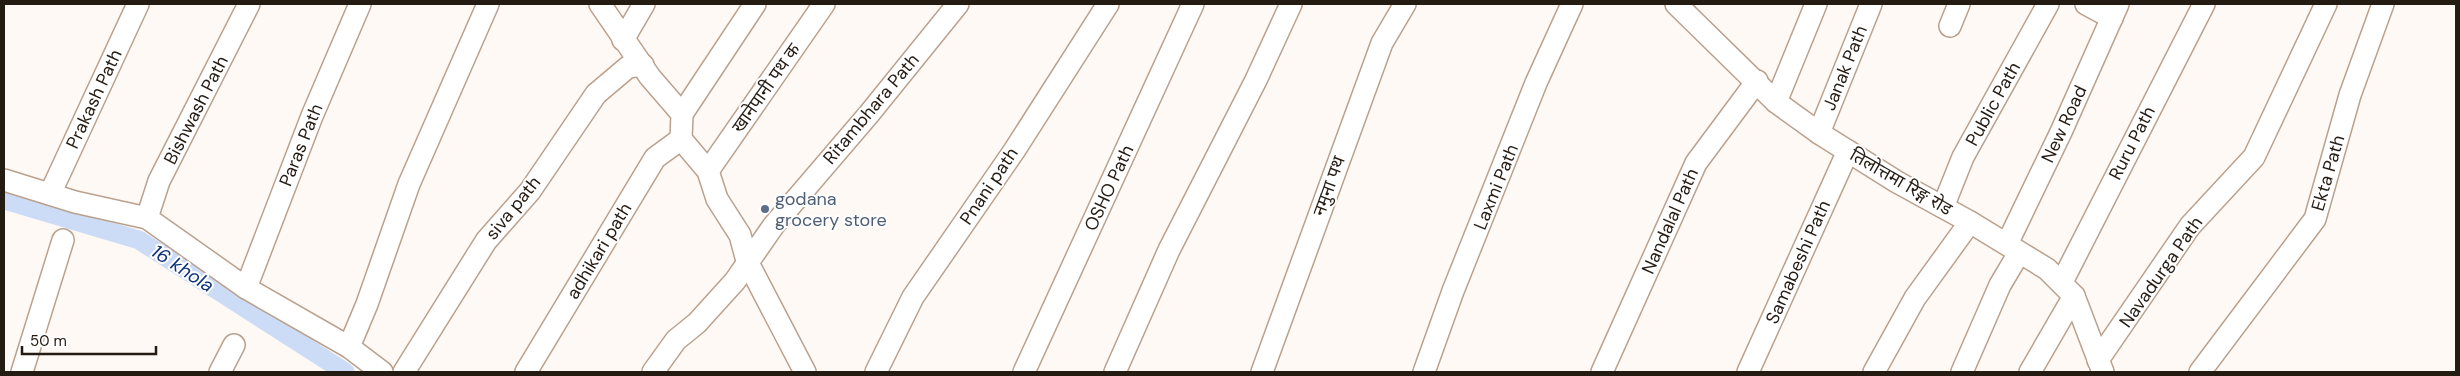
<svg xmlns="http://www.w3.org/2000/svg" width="2460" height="376" font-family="'DM Sans','Noto Sans Devanagari',sans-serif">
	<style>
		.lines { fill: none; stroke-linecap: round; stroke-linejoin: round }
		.canal { stroke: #cddcf6; stroke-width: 19 }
		.minor-casing { stroke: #baa18e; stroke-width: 24 }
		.minor { stroke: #fff; stroke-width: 21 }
		.service-dot { fill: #5c6f8a; stroke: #fff; stroke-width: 2 }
		.labels { text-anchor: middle; stroke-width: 4; stroke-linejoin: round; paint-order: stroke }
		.street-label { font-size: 18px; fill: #241b13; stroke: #fff }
		.service-label { font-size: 18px; fill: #4e5e75; stroke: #fff; text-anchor: start }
		.water-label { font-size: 19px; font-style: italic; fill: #10337a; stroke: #fff }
	</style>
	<rect width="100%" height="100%" fill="#fef9f5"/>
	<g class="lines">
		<path class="canal" d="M 4,200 L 139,240 L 345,372"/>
		<defs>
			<g id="minor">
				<path d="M 600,4 L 650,77 L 682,114 L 681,139 L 708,171 L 717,199 L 740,235 L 747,261 L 805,372"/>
				<path d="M 1676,4 L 1776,102 L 1819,133 L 1897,182 L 1970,222 L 2047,269 L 2074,296 L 2103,372"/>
				<path d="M 2086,4 L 2112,18"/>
				<path d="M 1950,26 L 1959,4"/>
				<path d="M 623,40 L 644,4"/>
				<path d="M 1776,102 L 1816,4"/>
				<path d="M 682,114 L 755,4"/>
				<path d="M 1819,133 L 1871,4"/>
				<path d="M 708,171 L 824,4"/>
				<path d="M 4,180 L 75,202 L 147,218 L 246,288 L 349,347 L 382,372"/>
				<path d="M 50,194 L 138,4"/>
				<path d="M 1943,207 L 1963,157 L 2048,4"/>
				<path d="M 147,218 L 159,181 L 249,4"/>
				<path d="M 2007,244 L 2061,132 L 2118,4"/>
				<path d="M 2062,282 L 2204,4"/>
				<path d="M 246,288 L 312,116 L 360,4"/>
				<path d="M 349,347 L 367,304 L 409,184 L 488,4"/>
				<path d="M 2098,360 L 2190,226 L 2254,157 L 2326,4"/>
				<path d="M 22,372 L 63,240"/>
				<path d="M 220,372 L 234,345"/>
				<path d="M 404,372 L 486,241 L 530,191 L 596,94 L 628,67 L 643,65"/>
				<path d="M 526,372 L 655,158 L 681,139"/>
				<path d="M 653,372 L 676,340 L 697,323 L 735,281 L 774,225 L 869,114 L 958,4"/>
				<path d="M 876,372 L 913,297 L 1014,151 L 1108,4"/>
				<path d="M 1024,372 L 1193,4"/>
				<path d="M 1115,372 L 1169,250 L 1256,80 L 1291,4"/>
				<path d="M 1262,372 L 1382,43 L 1405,4"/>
				<path d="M 1424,372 L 1453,291 L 1536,83 L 1572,4"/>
				<path d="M 1602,372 L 1696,163 L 1757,81"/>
				<path d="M 1748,372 L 1848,151"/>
				<path d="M 1874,372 L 1915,298 L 1970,222"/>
				<path d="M 1962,372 L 2000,285 L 2019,253"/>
				<path d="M 2030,372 L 2074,296"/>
				<path d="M 2200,372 L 2315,219 L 2350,95 L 2383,4"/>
			</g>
		</defs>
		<use href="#minor" class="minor-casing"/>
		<use href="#minor" class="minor"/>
	</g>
	<circle class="service-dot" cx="765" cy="209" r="5"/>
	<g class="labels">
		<g class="street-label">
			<text transform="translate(1845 68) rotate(-68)" y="6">Janak Path</text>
			<text transform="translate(766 88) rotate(-55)" y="6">खानेपानी पथ क</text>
			<text transform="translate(94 99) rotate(-65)" y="6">Prakash Path</text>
			<text transform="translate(1993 104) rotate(-61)" y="6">Public Path</text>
			<text transform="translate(871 109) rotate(-50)" y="6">Ritambhara Path</text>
			<text transform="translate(196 110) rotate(-63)" y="6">Bishwash Path</text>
			<text transform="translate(2064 124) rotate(-65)" y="6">New Road</text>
			<text transform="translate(2132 143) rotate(-63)" y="6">Ruru Path</text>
			<text transform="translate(301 145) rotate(-68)" y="6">Paras Path</text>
			<text transform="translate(2328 173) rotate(-74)" y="6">Ekta Path</text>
			<text transform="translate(1901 182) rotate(30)" y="6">तिलोत्तमा रिङ्ग रोड</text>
			<text transform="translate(989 186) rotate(-56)" y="6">Pnani path</text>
			<text transform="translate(1329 186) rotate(-70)" y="6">नमुना पथ</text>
			<text transform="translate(1496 187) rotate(-68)" y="6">Laxmi Path</text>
			<text transform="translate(1109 188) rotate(-65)" y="6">OSHO Path</text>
			<text transform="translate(513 208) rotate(-51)" y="6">siva path</text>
			<text transform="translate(1670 221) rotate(-66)" y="6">Nandalal Path</text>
			<text transform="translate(599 251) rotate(-59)" y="6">adhikari path</text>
			<text transform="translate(1798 262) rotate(-66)" y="6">Samabeshi Path</text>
			<text transform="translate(2161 272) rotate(-55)" y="6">Navadurga Path</text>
		</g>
		<g class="service-label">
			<text x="775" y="205">godana<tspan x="775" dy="21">grocery store</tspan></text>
		</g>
		<g class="water-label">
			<text transform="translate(183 268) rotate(33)" y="7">16 khola</text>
		</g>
	</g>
	<rect width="2460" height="376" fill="none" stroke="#241b13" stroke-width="10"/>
	<path d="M22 346v8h134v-8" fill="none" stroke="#241b13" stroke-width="2.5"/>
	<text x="30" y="346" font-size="15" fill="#241b13" stroke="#ffffff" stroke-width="4" paint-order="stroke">50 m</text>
</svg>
